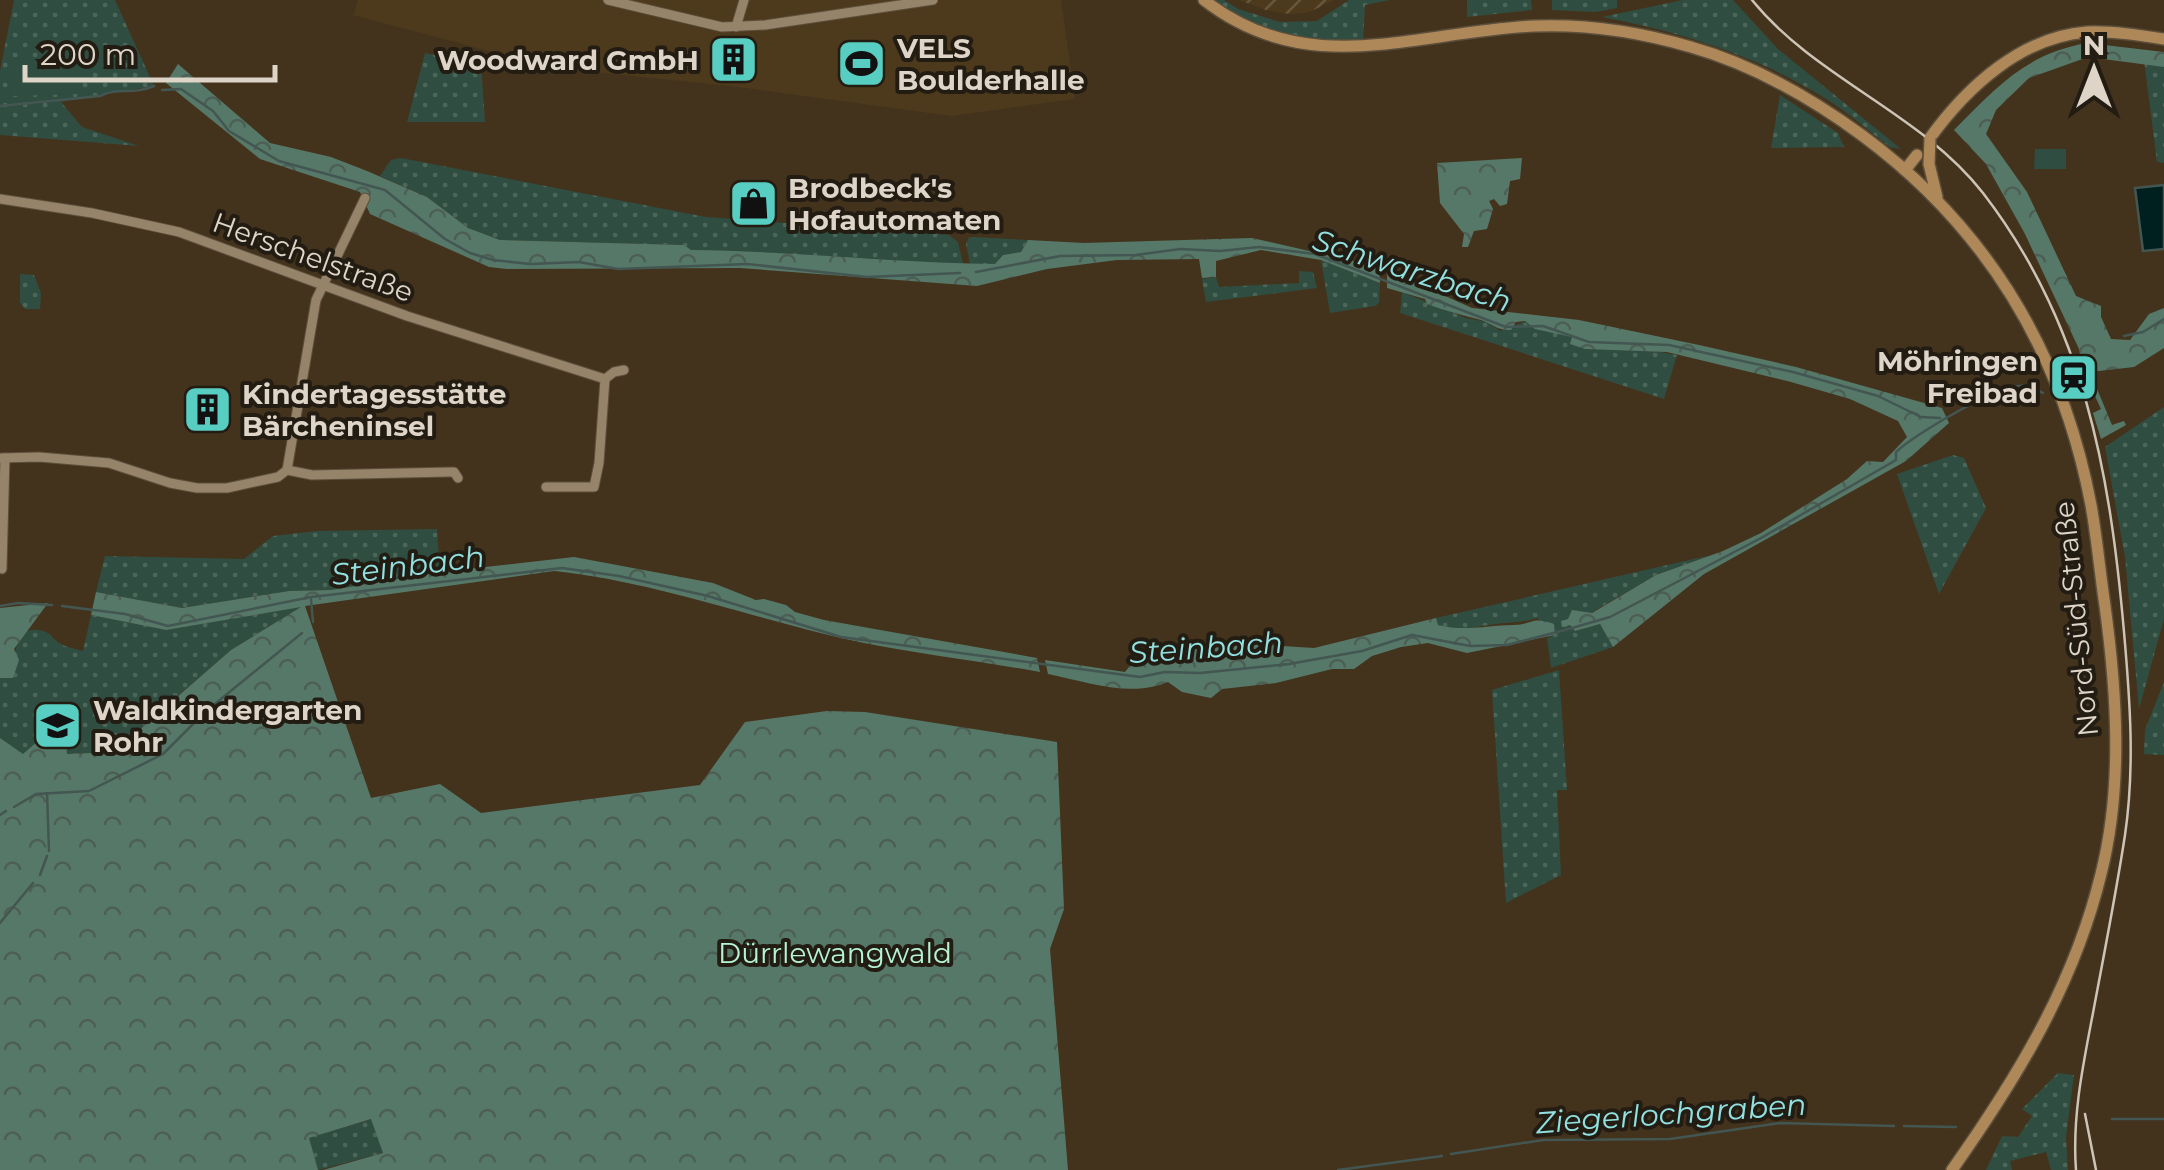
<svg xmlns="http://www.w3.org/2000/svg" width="2164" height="1170" font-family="Montserrat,sans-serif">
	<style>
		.built { fill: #4d3a1d }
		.industrial { fill: url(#industrial-furrows) }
		.green { fill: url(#green-dots) }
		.forest { fill: url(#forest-crowns) }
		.pitch { fill: #2f4d40 }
		.water { fill: #002020; stroke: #435652; stroke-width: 2.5 }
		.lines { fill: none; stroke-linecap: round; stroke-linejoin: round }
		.stream { stroke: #435652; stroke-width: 2.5 }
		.street-casing { stroke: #5c4f3c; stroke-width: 11 }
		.secondary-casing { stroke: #5c4f3c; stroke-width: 14 }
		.street { stroke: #95836a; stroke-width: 9 }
		.secondary { stroke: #ae8859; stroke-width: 11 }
		.tram { stroke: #cec4b6; stroke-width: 2.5 }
		.secondary-bridge-casing { stroke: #5c4f3c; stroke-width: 14; stroke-linecap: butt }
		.secondary-bridge { stroke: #ae8859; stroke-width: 11 }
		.labels { text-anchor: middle; stroke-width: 8; stroke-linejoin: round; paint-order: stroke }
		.poi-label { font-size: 28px; font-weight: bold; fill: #ded5c8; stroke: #231c13; text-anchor: start }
		.street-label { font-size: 28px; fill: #ded5c8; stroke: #231c13 }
		.park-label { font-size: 28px; fill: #b4f4d5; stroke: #231c13 }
		.water-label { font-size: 30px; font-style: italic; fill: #92e1e1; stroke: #231c13 }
	</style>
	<defs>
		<pattern id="industrial-furrows" width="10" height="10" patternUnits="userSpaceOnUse" patternTransform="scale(2.5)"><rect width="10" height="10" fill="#4d3a1d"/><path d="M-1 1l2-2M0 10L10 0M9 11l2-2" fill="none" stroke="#66563c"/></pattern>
		<pattern id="green-dots" width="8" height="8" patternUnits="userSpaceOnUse" patternTransform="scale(2.5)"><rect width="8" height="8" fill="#2f4d40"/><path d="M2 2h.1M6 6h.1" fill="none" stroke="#4d665a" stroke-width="1.8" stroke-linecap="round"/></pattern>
		<pattern id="forest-crowns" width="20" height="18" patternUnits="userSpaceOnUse" patternTransform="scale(2.5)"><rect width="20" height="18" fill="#567868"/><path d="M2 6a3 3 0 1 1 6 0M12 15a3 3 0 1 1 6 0" fill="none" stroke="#4d5f54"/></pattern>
	</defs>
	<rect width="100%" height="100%" fill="#43331d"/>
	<path class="built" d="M 358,0 L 1061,0 L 1075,99 L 951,116 L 730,86 L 574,70 L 518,59 L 353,15 Z"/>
	<path class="industrial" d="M 1239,0 L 1335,0 L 1307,13 L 1289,14 L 1266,10 Z"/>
	<g class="green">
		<path d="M 14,0 L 115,0 L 154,86 L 61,102 L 82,127 L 139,146 L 0,135 L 0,71 Z"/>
		<path d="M 1209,0 L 1224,0 L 1238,9 L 1280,22 L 1317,21 L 1349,0 L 1390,0 L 1365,5 L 1363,42 C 1298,43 1264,35 1209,0 Z"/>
		<path d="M 1467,0 L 1531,0 L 1532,10 L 1467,17 Z"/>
		<path d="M 1552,0 L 1617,0 L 1617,8 L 1596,12 L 1552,10 Z"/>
		<path d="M 1683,0 L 1733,0 L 1778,49 L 1901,149 L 1890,147 C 1869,131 1850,114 1828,100 C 1759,56 1681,32 1602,17 Z"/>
		<path d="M 425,53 L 461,61 L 461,65 L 481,64 L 485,122 L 407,122 Z"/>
		<path d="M 2144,60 L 2164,63 L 2164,163 L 2157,162 Z"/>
		<path d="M 1780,95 L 1838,133 L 1844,147 L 1771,148 Z"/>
		<path d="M 401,158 L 706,217 L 949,235 L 958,242 L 963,264 L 906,263 L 690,250 L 684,245 L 500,240 L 468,228 L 427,197 L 380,176 L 391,160 Z"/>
		<path d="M 969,237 L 975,237 L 1028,240 L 1021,252 L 1003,255 L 996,264 L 970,264 L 966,244 Z"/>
		<path d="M 1321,260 L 1380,283 L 1379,303 L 1375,306 L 1330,313 Z"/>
		<path d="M 1299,271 L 1313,272 L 1317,288 L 1206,302 L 1202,279 L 1216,277 L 1219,287 L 1299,283 Z"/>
		<path d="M 20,274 L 34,275 L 41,293 L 40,309 L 25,309 L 20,303 Z"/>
		<path d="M 1402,292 L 1466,318 L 1487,322 L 1500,331 L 1526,321 L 1572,337 L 1677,355 L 1664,399 L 1400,313 Z"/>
		<path d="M 2164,407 L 2164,619 L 2139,709 L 2125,557 L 2105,447 Z"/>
		<path d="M 1953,455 L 1964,458 L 1986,508 L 1939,594 L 1897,474 Z"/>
		<path d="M 437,529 L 440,572 L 331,590 L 289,591 L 182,608 L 96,592 L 105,556 L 244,559 L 273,536 L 317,531 Z"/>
		<path d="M 1711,555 L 1656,575 L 1570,625 L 1575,631 L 1600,624 L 1613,647 L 1551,668 L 1547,638 L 1555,635 L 1537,618 C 1522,623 1511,622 1496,624 C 1470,627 1466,632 1438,625 L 1436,618 Z"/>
		<path d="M 303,606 L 231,650 L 113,752 L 66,754 L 65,722 L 61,712 L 34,746 L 23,755 L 0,738 L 0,678 L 13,677 C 14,658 14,620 46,632 C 51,634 54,640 59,643 C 66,647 75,649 83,651 L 91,615 L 166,630 Z"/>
		<path d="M 1559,670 L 1567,790 L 1557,790 L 1561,875 L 1506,903 L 1492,690 Z"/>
		<path d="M 2164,682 L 2164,755 L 2144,754 L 2145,730 Z"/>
		<path d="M 2058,1073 L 2074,1075 L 2066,1137 L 2068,1170 L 2051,1170 L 2046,1152 L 2010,1161 L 2012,1170 L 1986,1170 L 2002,1136 L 2018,1137 L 2032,1116 L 2022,1109 Z"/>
		<path d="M 372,1119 L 383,1153 L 318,1170 L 308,1138 Z"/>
	</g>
	<g class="forest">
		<path d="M 2087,43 L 2164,52 L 2164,67 L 2088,57 L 2029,78 L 1996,110 L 1986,134 L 2027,192 L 2076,296 L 2101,306 L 2101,317 L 2111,339 L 2130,340 L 2149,314 L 2164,308 L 2164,348 L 2134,367 L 2090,372 L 2112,425 L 2124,421 L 2126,425 L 2101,439 L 2093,413 L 2101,409 L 2082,368 L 2079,349 L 2025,234 L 1986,164 L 1954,130 C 1997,87 2025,54 2087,43 Z"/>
		<path d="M 178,64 L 270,143 L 331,157 L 367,171 L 427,197 L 468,228 L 500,240 L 684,245 L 691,250 C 793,251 893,263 995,264 L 1003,255 L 1021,252 L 1028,240 L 1084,243 L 1252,238 L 1379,267 L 1380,283 L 1321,260 L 1261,250 L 1216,261 L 1216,277 L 1202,278 L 1199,259 L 1117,260 L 1047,269 L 977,286 L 740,268 L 507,269 L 489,267 L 370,214 L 360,192 L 260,159 L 166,83 Z"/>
		<path d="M 1522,158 L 1520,179 L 1510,181 L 1507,204 L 1500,206 L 1494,199 L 1489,201 L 1493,209 L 1487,229 L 1474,231 L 1468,247 L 1462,247 L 1464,234 L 1440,203 L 1437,163 Z"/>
		<path d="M 1387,270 L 1472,308 L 1579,320 L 1699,345 L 1796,367 L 1942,408 L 1949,423 L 1906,461 L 1704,574 L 1613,647 L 1600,624 L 1575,631 L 1570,625 L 1562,627 L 1561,621 L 1568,619 L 1572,610 L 1592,613 L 1656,575 L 1723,551 L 1761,533 L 1847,479 L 1867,461 L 1883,462 L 1907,437 L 1898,421 L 1850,399 L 1791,382 L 1667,352 L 1585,349 L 1570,344 L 1572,337 L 1535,329 L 1525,321 L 1516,322 L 1511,330 C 1498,331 1493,324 1481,320 C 1463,315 1445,311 1427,304 L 1425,299 L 1387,288 Z"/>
		<path d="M 574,557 L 713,583 L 756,600 L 764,599 L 786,605 L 795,612 L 824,620 L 1037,658 L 1040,672 C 980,661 918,654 859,642 C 757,620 658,582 554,571 L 305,606 L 371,798 L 440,784 L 481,813 L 700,785 L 745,722 L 827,711 L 865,712 L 1057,742 L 1064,909 L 1050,949 L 1068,1170 L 323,1170 L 383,1153 L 371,1119 L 309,1138 L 318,1170 L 0,1170 L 0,738 L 23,754 L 38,741 L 43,744 L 51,730 L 66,742 L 67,754 L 114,752 L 231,650 L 301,607 L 166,630 L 91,615 L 96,592 L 182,608 L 289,591 L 331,590 L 440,572 Z"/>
		<path d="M 48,603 L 14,649 L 19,660 L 13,678 L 0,678 L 0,608 Z"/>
		<path d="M 1436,618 L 1438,625 C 1466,632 1487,625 1514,625 C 1534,624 1531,616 1554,624 L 1555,635 L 1467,653 L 1428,643 L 1401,647 L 1372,656 L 1354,669 L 1332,669 L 1276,683 L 1222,689 L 1211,698 L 1182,692 L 1168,682 C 1129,698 1088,682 1048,674 L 1045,660 L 1125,672 L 1136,658 L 1164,657 L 1183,640 L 1314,648 Z"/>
	</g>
	<g class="pitch">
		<path d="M 77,57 L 78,94 L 9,96 L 8,59 Z"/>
		<path d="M 2035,149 L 2066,149 L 2066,169 L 2034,169 Z"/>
	</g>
	<path class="water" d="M 2164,185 L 2164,249 L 2143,251 L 2135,188 Z"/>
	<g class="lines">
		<g class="stream">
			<path d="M 162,90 L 181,89 L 213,111 L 229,131 L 279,161 L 385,190 L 445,239 L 470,253 L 493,260 L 530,264 L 579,262 L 618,269 L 747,264 L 867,277 L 960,273"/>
			<path d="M 0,106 L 100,96 C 121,86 130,96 154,86"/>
			<path d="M 976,272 L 1060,256 L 1136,255 L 1180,249 L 1220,251 L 1259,247 L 1315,254 L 1506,327 L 1543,326 L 1589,342 L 1669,345 L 1793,372 L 1878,396 L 1921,417 L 1940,418"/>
			<path d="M 2124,336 L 2143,332 L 2164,319"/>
			<path d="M 311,599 L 313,622"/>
			<path d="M 0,606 L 18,603 L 52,605"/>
			<path d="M 62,606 L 125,614 L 168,626 L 311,597 L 562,568 L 619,576 L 708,596 L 841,637 L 1140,677 L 1165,672 L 1200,673 L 1289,664 L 1362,651 L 1412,635 L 1470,646 L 1507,645 L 1565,630 L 1610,617 L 1761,538 L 1896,460 L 1896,452 C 1915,434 2004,380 2029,386 C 2034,387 2039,391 2043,393"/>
			<path d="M 47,793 L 49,851"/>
			<path d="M 14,807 L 36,794 L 89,791 L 163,754 L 205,712 L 302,633"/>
			<path d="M 0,815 L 6,811"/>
			<path d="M 40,875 L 47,856"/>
			<path d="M 0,923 L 33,883"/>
			<path d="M 2112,1119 L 2164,1119"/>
			<path d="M 1904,1126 L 1956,1127"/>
			<path d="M 1451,1154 L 1543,1140 L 1670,1139 L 1780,1123 L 1894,1126"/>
			<path d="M 1338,1170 L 1442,1156"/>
		</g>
		<defs>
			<g id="street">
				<path d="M 608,0 L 722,27 L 765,25 L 933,0"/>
				<path d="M 736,27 L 744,0"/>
				<path d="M 0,199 L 92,213 L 179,232 L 407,316 L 605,379"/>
				<path d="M 605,379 L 614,372 L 624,370"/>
				<path d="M 0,458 L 39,457 L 109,463 L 170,483 L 197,488 L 227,488 L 278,477 L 287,470"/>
				<path d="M 287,470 L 316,300 L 365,198"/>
				<path d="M 287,470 L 312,475 L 450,472 L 454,472 L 458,478"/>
				<path d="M 546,487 L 594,487 L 599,463 L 605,379"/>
				<path d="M 2,569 L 5,458"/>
			</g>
			<g id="secondary">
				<path d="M 1204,0 C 1309,82 1417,31 1535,26 C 1588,24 1640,32 1691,47 C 1754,65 1810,97 1863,136 C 1988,229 2062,352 2091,505 C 2097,538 2100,573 2105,606 C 2117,694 2123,787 2101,874 C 2074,985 2017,1078 1952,1170"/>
				<path d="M 1930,138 C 1967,87 2021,37 2087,32 C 2112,31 2138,35 2164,39"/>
				<path d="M 1929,164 L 1937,197"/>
				<path d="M 1905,170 L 1917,155"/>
			</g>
		</defs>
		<use href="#street" class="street-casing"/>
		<use href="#secondary" class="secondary-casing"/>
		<use href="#street" class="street"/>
		<use href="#secondary" class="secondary"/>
		<g class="tram">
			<path d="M 1752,0 C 1816,79 1920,112 1983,193 C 2084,324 2110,472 2124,632 C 2130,700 2135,767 2125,835 C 2116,894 2104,954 2093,1013 C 2083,1065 2072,1117 2076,1170"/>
			<path d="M 2085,1114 L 2096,1170"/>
		</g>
		<defs>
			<path id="secondary-bridge" d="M 1929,164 L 1930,138"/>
		</defs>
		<use href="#secondary-bridge" class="secondary-bridge-casing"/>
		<use href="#secondary-bridge" class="secondary-bridge"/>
	</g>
	<defs>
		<symbol id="building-square" viewBox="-11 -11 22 22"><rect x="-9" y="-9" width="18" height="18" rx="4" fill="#57cec1" stroke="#231c13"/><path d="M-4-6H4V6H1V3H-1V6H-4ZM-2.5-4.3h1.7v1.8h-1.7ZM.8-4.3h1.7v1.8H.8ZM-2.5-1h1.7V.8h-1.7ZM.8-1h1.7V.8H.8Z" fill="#111"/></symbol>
		<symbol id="stadium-square" viewBox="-11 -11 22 22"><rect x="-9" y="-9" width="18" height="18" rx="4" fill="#57cec1" stroke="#231c13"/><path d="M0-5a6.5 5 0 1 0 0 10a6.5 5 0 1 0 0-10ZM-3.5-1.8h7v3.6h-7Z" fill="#111"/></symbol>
		<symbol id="shop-square" viewBox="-11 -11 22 22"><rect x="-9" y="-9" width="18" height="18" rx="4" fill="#57cec1" stroke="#231c13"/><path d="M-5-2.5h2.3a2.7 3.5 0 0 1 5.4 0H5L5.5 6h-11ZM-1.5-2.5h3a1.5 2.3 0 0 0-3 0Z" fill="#111"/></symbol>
		<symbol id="station-square" viewBox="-11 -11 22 22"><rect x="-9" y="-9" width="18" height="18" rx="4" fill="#57cec1" stroke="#231c13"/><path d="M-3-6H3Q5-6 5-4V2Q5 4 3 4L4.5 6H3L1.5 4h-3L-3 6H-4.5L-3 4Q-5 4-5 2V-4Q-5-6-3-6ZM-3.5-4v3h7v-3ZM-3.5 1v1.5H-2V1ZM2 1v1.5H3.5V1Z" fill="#111"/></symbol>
		<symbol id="school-square" viewBox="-11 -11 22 22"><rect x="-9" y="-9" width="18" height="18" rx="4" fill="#57cec1" stroke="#231c13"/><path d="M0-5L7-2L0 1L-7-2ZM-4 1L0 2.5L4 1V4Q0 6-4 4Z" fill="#111"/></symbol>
	</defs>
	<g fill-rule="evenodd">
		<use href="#building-square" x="706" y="32" width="55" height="55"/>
		<use href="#stadium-square" x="834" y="36" width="55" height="55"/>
		<use href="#shop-square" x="726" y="176" width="55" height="55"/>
		<use href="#station-square" x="2046" y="350" width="55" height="55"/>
		<use href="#building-square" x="180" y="382" width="55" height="55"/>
		<use href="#school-square" x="30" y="698" width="55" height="55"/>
	</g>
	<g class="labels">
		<g class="poi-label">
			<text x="897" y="58">VELS<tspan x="897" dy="32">Boulderhalle</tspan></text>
			<text x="699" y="70" text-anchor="end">Woodward GmbH</text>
			<text x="788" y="198">Brodbeck's<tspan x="788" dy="32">Hofautomaten</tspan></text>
			<text x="2038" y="371" text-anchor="end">Möhringen<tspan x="2038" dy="32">Freibad</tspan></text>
			<text x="242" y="404">Kindertagesstätte<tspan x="242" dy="32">Bärcheninsel</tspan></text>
			<text x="93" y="720">Waldkindergarten<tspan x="93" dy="32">Rohr</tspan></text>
		</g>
		<g class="street-label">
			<text transform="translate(313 257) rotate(20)" y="10">Herschelstraße</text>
			<text transform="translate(2076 619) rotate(-96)" y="10">Nord-Süd-Straße</text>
		</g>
		<g class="park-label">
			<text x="835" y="963">Dürrlewangwald</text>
		</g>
		<g class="water-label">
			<text transform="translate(1412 271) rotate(18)" y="10">Schwarzbach</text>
			<text transform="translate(408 566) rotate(-7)" y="10">Steinbach</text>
			<text transform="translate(1206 648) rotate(-4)" y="10">Steinbach</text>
			<text transform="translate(1671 1114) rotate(-4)" y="10">Ziegerlochgraben</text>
		</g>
	</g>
	<g transform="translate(2094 70)" stroke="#231c13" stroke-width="8" paint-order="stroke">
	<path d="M0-8L18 38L0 25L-18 38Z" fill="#ded5c8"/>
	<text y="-15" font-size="28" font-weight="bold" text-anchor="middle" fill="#ded5c8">N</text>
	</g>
	<path d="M25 65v15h250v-15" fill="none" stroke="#ded5c8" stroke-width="5"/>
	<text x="40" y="65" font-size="30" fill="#ded5c8" stroke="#231c13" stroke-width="8" paint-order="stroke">200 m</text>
</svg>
